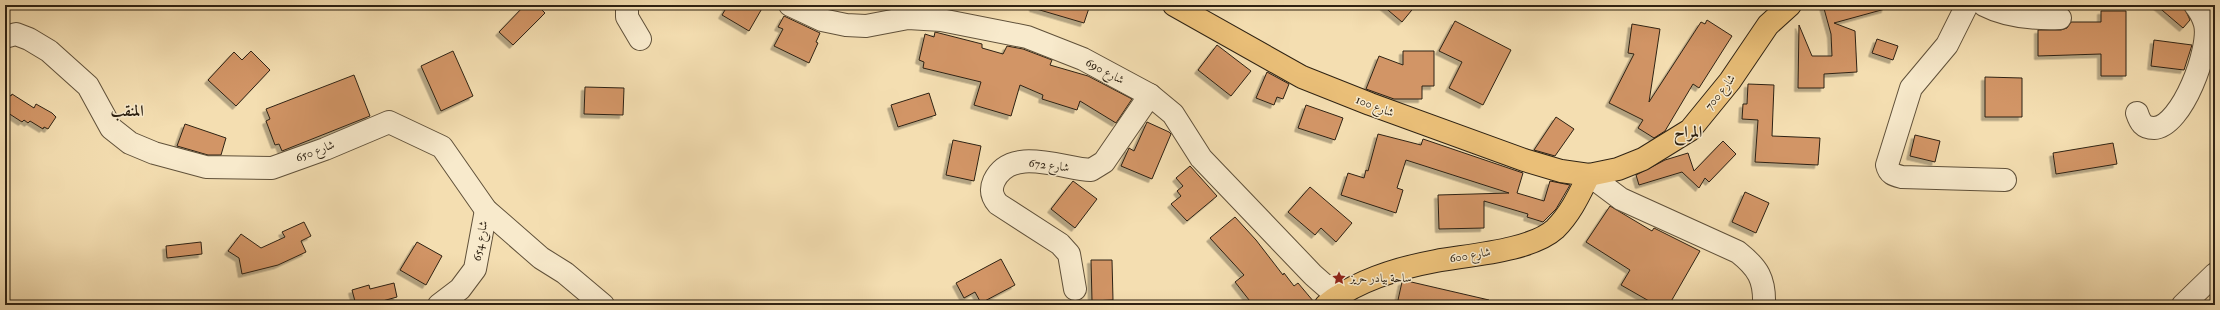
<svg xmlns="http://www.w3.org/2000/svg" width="2220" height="310" font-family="'IM FELL Double Pica',Amiri,serif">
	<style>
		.building { fill: #d29566; stroke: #2e2213; filter: url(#shadow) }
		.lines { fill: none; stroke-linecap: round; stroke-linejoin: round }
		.minor-casing { stroke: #60513a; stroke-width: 24 }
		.major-casing { stroke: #2e2213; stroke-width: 24 }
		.minor { stroke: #f8eacc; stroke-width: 22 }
		.major { stroke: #eabf78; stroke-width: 22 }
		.labels { text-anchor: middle; stroke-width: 3; stroke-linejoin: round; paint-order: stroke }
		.street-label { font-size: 12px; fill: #2e2213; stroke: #f8eacc }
		.poi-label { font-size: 12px; fill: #2e2213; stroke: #f8eacc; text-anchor: start }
		.district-label { font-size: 16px; font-weight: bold; fill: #2e2213; stroke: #f8eacc }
	</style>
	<defs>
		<filter id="shadow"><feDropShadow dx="-3.5" dy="3.5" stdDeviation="0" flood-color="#0004"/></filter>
	</defs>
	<rect width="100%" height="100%" fill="#f4deb1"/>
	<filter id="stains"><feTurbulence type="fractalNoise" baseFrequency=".005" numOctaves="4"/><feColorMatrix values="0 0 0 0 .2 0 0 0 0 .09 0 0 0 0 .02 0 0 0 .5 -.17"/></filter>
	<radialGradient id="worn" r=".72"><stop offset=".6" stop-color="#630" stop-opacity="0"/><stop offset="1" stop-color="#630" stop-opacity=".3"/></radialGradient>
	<g class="building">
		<path d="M 525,5 L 537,5 L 545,13 L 513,45 L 499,32 Z"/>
		<path d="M 728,5 L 764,5 L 749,31 L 722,15 Z"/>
		<path d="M 1033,5 L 1090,5 L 1084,23 L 1033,8 Z"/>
		<path d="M 1382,5 L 1416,5 L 1402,22 Z"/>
		<path d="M 1823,5 L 1885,5 L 1885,9 L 1834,23 L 1855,31 L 1857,72 L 1824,74 L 1824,88 L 1798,88 L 1799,25 L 1812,56 L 1832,56 L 1831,34 Z"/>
		<path d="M 2156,5 L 2183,5 L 2190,20 L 2183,28 Z"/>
		<path d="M 2101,11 L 2126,11 L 2126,76 L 2101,76 L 2101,54 L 2038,56 L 2038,30 L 2061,30 L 2067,28 L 2071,22 L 2101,22 Z"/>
		<path d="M 784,16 L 820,33 L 816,42 L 818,43 L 809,63 L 774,46 L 783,29 L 778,27 Z"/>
		<path d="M 1707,20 L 1732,36 L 1699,88 L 1693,84 L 1665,131 L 1654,138 L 1638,128 L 1643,120 L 1609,103 L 1634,54 L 1628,53 L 1632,24 L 1660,29 L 1649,102 L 1701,22 L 1705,24 Z"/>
		<path d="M 1455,21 L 1511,50 L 1483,105 L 1449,88 L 1462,62 L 1439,51 Z"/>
		<path d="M 935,32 L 982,44 L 982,48 L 1003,54 L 1007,46 L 1023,49 L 1052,60 L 1050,65 L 1088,76 L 1132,99 L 1116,123 L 1080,101 L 1077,110 L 1042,99 L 1043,95 L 1020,85 L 1011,116 L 974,105 L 981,82 L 923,68 L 924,62 L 919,60 L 925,34 L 934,37 Z"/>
		<path d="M 1877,39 L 1898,46 L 1893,60 L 1872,53 Z"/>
		<path d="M 2154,40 L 2192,45 L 2184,70 L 2151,66 Z"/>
		<path d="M 1217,45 L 1251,71 L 1231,96 L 1198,70 Z"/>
		<path d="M 251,51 L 270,70 L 236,106 L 208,80 L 234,52 L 242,60 Z"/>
		<path d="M 453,51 L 473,96 L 441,111 L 421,66 Z"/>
		<path d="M 1403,51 L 1434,51 L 1434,86 L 1422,86 L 1422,99 L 1394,99 L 1366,89 L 1379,56 L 1403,65 Z"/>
		<path d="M 1267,72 L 1289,84 L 1283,99 L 1277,97 L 1274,105 L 1256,98 Z"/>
		<path d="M 354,75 L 370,116 L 282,151 L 279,144 L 275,145 L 266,121 L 270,119 L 266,109 Z"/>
		<path d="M 1985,77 L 2022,78 L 2022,117 L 1985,117 Z"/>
		<path d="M 1748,84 L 1774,85 L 1772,136 L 1820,138 L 1818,165 L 1755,162 L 1758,120 L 1742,119 L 1743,104 L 1747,104 Z"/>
		<path d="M 585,87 L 624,88 L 623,115 L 584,114 Z"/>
		<path d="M 5,92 L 11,96 L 12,94 L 34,108 L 36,104 L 52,113 L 56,117 L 48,129 L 44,127 L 43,129 L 30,121 L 28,123 L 24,120 L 22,122 L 5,111 Z"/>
		<path d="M 929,93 L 936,115 L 898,127 L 891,105 Z"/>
		<path d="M 1306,105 L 1343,118 L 1335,140 L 1298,128 Z"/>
		<path d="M 1556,117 L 1574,129 L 1555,156 L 1534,150 Z"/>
		<path d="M 1147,122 L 1169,132 L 1171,134 L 1152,179 L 1121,166 L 1129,148 L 1134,151 Z"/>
		<path d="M 185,124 L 226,138 L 221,155 L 208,155 L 177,146 Z"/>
		<path d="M 1378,134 L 1421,145 L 1423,139 L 1523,173 L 1517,193 L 1544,201 L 1550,181 L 1570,185 L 1556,209 L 1543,222 L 1527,217 L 1528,214 L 1484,201 L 1484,228 L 1439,229 L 1438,195 L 1509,193 L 1406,160 L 1397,188 L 1403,190 L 1396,213 L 1341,195 L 1348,173 L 1364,178 L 1366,170 L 1368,171 Z"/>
		<path d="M 1915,135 L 1940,141 L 1935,162 L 1910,156 Z"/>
		<path d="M 953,140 L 981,146 L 974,181 L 946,175 Z"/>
		<path d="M 1723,141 L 1736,154 L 1709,182 L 1705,178 L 1699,188 L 1682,172 L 1639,185 L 1636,175 L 1665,160 L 1688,153 L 1694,171 Z"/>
		<path d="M 2113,143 L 2117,164 L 2056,174 L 2053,153 Z"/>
		<path d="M 1190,166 L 1217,196 L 1187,221 L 1171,204 L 1181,196 L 1177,191 L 1183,186 L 1176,178 Z"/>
		<path d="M 1073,181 L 1097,199 L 1075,228 L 1051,209 Z"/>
		<path d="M 1310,187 L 1352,223 L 1336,242 L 1321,228 L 1315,235 L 1288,212 Z"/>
		<path d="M 1745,192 L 1769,203 L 1756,233 L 1732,222 Z"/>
		<path d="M 1610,206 L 1652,231 L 1654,228 L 1700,251 L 1669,305 L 1656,305 L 1621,285 L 1630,270 L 1586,242 Z"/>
		<path d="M 1235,217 L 1256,240 L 1283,275 L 1284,273 L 1294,286 L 1298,283 L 1314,302 L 1314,305 L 1253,305 L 1235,282 L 1244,275 L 1210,238 Z"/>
		<path d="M 304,222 L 311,236 L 301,241 L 306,252 L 278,265 L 242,274 L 239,258 L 228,251 L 241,234 L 261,248 L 285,237 L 282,232 Z"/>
		<path d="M 201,242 L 202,254 L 167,258 L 166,246 Z"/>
		<path d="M 417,242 L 442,256 L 426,285 L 400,270 Z"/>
		<path d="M 1001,259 L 1015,285 L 981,303 L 975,292 L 964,298 L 956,283 Z"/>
		<path d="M 1091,260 L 1112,260 L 1113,300 L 1092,301 Z"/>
		<path d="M 1407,281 L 1489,300 L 1488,305 L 1416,305 L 1398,300 L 1402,282 Z"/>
		<path d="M 394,283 L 397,297 L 368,305 L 356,305 L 352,290 L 369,285 L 370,289 Z"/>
	</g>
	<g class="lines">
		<defs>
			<g id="minor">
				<path d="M 627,5 L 627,17 L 640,39"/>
				<path d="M 790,5 L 822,20 L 846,25 L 866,26 L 908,18 L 941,20 L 1027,37 L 1083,59 L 1150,95 L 1173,114 L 1201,158 L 1313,275 L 1338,297"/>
				<path d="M 1967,5 L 1947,45 L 1911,88 L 1887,165 C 1889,174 1894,175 1902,177 L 2005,180"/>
				<path d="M 1984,5 C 2007,17 2034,19 2060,18"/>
				<path d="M 5,37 L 16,34 L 29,39 L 49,51 L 88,86 L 111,128 L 130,143 L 154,153 L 206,167 L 272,168 L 325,149 L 389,122 L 442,147 L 486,210 L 541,258 L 565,273 L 603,305"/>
				<path d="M 2137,113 C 2140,122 2143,128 2154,128 C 2182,127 2211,48 2205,24 C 2203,17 2199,10 2195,5"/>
				<path d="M 1589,175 L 1621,199 L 1738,252 C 1758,268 1765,279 1764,305"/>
				<path d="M 1075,289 L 1069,254 L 1060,244 L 998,204 C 992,197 990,190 994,181 C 1011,145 1063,169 1091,170 L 1104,162 L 1150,95"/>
				<path d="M 439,305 L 460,289 L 475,269 L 486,210"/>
				<path d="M 2183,305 L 2215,274"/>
			</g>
			<g id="major">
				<path d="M 1174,5 L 1302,77 L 1370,104 L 1524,160 L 1561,171 L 1589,175 L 1618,169 L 1643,159 L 1690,130 L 1730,81 L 1768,25 L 1790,5"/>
				<path d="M 1326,305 C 1356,281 1398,268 1436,261 C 1468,255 1531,251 1555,229 C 1571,213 1579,195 1589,175"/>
			</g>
		</defs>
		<use href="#minor" class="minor-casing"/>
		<use href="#major" class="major-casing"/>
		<use href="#minor" class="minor"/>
		<use href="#major" class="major"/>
	</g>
	<defs>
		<symbol id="sight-bare" viewBox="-9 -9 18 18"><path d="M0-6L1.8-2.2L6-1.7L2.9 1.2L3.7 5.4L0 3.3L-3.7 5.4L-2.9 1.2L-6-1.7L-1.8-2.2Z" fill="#8f2418" stroke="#f8eacc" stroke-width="2.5" paint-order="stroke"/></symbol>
	</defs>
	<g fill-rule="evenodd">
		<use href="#sight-bare" x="1329" y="268" width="20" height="20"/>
	</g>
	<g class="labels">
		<g class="street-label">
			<text transform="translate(1105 71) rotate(28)" y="4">شارع 690</text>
			<text transform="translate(1720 92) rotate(-52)" y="4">شارع 700</text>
			<text transform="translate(1375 106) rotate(21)" y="4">شارع 100</text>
			<text transform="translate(315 151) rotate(-21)" y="4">شارع 650</text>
			<text transform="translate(1049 165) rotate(7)" y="4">شارع 672</text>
			<text transform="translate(480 241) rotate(-80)" y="4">شارع 654</text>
			<text transform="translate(1470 255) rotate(-10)" y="4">شارع 600</text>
		</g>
		<g class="poi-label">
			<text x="1350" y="282">ساحة بيادر حريز</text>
		</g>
		<g class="district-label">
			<text x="127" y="116">المنقب</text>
			<text x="1688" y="137">المراح</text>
		</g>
	</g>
	<rect width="2220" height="310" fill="none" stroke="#f4deb1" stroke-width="20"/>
	<rect x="6" y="6" width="2208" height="298" fill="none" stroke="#2e2213" stroke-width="2"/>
	<rect x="10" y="10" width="2200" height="290" fill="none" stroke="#2e2213"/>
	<rect width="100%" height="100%" filter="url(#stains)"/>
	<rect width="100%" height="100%" fill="url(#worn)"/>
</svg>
